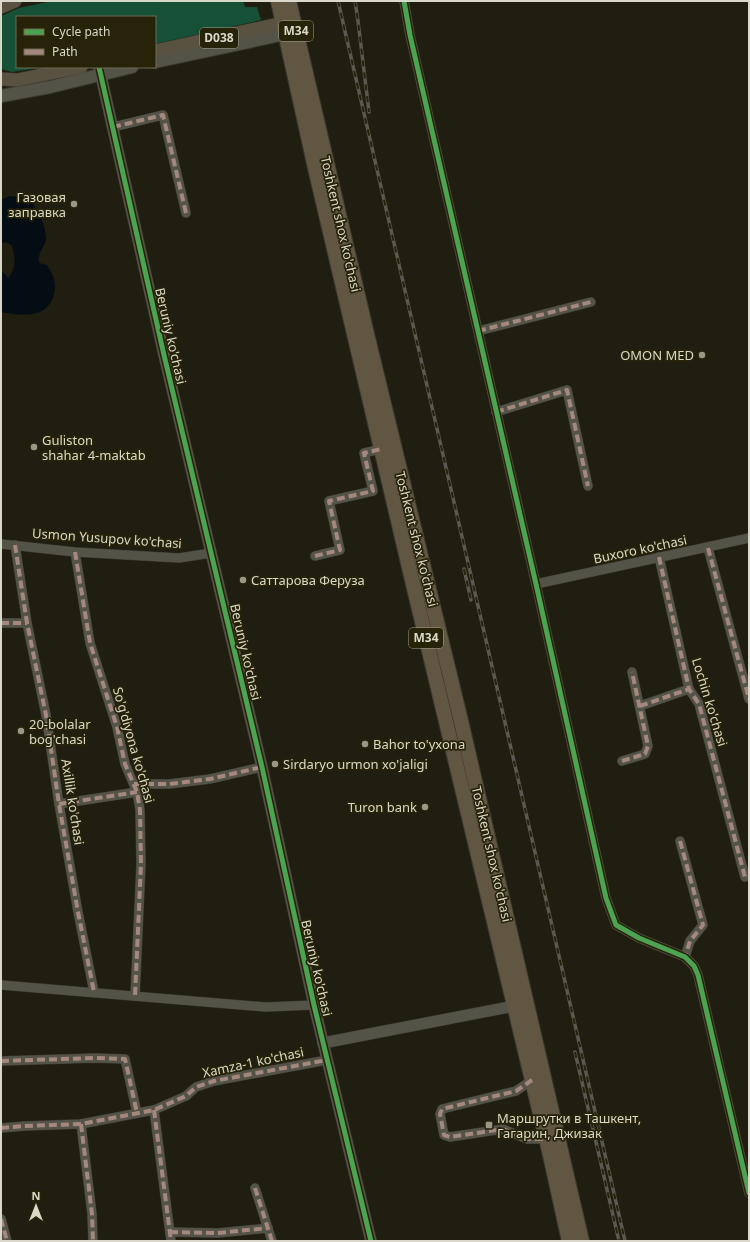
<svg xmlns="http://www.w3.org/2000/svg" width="750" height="1242" font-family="'Noto Sans',sans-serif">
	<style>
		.green { fill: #165037 }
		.water { fill: #040d13 }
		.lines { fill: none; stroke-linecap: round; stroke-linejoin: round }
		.minor-casing { stroke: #3c3a30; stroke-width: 10 }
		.tertiary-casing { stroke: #3c3a30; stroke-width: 12 }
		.secondary-casing { stroke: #3c3a30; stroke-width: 14 }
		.primary-casing { stroke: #3c3a30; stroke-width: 14 }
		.trunk-casing { stroke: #3c3a30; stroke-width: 16 }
		.minor { stroke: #545348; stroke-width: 9 }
		.tertiary { stroke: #545348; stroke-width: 11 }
		.secondary { stroke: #545348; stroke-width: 12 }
		.primary { stroke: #5a5240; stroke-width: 13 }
		.trunk { stroke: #605642; stroke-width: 14 }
		.rail-casing { stroke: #5a594f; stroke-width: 3.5 }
		.rail { stroke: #272309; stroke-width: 2; stroke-dasharray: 6; stroke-linecap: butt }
		.quiet { stroke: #a5887d; stroke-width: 4; stroke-dasharray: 8 4; stroke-linecap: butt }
		.cycleway-casing { stroke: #272309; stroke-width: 8 }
		.cycleway { stroke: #4ca352; stroke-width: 5 }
		.poi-dot { fill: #999788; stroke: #272309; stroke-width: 1.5 }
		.labels { text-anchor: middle; stroke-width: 3.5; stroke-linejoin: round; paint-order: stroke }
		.shield { fill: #272309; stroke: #a4a28f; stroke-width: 1 }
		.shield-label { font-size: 12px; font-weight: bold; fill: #dad8c8 }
		.poi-label { font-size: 13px; fill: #dad8c8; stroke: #272309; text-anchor: start }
		.street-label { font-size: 13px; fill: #dad8c8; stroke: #272309 }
	</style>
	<rect width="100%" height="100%" fill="#201e10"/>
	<path class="green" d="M 52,1 L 243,1 L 245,7 L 257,7 L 261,20 L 155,44 L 155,17 L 17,17 L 17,67 L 44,67 L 12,72 L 1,69 L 1,16 L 19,8 Z"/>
	<path class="water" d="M 9,196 C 16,197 25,196 30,201 C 39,209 46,227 46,239 C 45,248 37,252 39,263 L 47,265 C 53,275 57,283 54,294 C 48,319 21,316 1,312 L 1,266 L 2,271 L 8,278 C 17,268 15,258 12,246 C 8,242 6,241 1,244 L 1,200 Z"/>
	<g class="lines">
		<defs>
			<g id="minor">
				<path d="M 404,1 L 410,35 L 536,584 L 606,898 L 616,925 L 639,938 L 685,957 L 694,966 L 698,975 L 749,1193"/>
				<path d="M 113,127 L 163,115 L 186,213"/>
				<path d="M 478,331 L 591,302"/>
				<path d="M 496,412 L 567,390 L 588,486"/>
				<path d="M 1,544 L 75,552 L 179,558 L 211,553"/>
				<path d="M 15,545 L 27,623 L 46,715 L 59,804 L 78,912 L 94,992"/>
				<path d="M 708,548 L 749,699"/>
				<path d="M 75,552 L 90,643 L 117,727 L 125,764 L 137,792 L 140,810 L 141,864 L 135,996"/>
				<path d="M 315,556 L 340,550 L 329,501 L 373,491 L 364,453 L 381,449"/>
				<path d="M 659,557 L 689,689 L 699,704 L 745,877"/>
				<path d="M 536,584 L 749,538"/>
				<path d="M 1,623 L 27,623"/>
				<path d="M 640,706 L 689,689"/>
				<path d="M 622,761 L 645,754 L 648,746 L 632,672"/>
				<path d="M 134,784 L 169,784 L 210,779 L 262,767"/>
				<path d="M 59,804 L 137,792"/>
				<path d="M 680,841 L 703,925 L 690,941 L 685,957"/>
				<path d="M 1,985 L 266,1007 L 314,1005"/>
				<path d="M 1,1061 L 95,1058 L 125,1059 L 137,1113"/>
				<path d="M 532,1080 L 516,1091 L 442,1109 L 440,1114 L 444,1135 L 450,1137 L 503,1129 L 527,1139 L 546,1139"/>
				<path d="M 154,1110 L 171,1241"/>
				<path d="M 81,1124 L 92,1214 L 93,1241"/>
				<path d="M 1,1128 L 25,1126 L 81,1124 L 154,1110 L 186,1096 L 196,1087 L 214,1081 L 327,1060"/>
				<path d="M 255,1188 L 272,1241"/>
				<path d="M 1,1219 L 7,1241"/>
				<path d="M 170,1232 L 218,1233 L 268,1228"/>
			</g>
			<g id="tertiary">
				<path d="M 99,67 L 164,355 L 262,767 L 314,1005 L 371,1241"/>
				<path d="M 323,1043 L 514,1006"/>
			</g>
			<g id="secondary">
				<path d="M 155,62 L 285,34"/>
				<path d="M 1,96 L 50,87 L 132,67"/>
			</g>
			<g id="primary">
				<path d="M 1,7 L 15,1"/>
				<path d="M 155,51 L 283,23"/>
				<path d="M 1,79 L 17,80 L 81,67"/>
			</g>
			<g id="trunk">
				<path d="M 278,1 L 315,168 L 412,580 L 550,1155 L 569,1241"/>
				<path d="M 289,1 L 367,334 L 461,721 L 582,1241"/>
			</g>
		</defs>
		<use href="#minor" class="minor-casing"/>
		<use href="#tertiary" class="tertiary-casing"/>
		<use href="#secondary" class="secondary-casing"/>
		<use href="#primary" class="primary-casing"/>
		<use href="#trunk" class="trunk-casing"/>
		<use href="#minor" class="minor"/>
		<use href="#tertiary" class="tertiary"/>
		<use href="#secondary" class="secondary"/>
		<use href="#primary" class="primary"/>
		<use href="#trunk" class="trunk"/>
		<defs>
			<g id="rail">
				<path d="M 338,1 L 625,1241"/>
				<path d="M 355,1 L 358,21 L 369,112"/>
				<path d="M 464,569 L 471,600"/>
				<path d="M 575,1052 L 619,1241"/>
			</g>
		</defs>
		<use href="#rail" class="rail-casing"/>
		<use href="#rail" class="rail"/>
		<g class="quiet">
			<path d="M 113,127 L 163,115 L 186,213"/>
			<path d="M 478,331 L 591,302"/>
			<path d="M 496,412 L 567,390 L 588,486"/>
			<path d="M 15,545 L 27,623 L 46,715 L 59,804 L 78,912 L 94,992"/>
			<path d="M 708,548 L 749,699"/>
			<path d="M 75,552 L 90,643 L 117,727 L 125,764 L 137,792 L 140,810 L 141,864 L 135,996"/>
			<path d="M 315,556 L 340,550 L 329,501 L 373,491 L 364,453 L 381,449"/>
			<path d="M 659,557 L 689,689 L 699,704 L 745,877"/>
			<path d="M 1,623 L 27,623"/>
			<path d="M 640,706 L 689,689"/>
			<path d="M 622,761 L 645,754 L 648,746 L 632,672"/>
			<path d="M 134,784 L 169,784 L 210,779 L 262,767"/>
			<path d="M 59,804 L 137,792"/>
			<path d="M 680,841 L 703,925 L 690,941 L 685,957"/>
			<path d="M 1,1061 L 95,1058 L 125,1059 L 137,1113"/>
			<path d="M 532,1080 L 516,1091 L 442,1109 L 440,1114 L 444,1135 L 450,1137 L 503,1129 L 527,1139 L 546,1139"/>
			<path d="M 154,1110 L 171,1241"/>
			<path d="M 81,1124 L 92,1214 L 93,1241"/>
			<path d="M 1,1128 L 25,1126 L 81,1124 L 154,1110 L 186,1096 L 196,1087 L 214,1081 L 327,1060"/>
			<path d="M 255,1188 L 272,1241"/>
			<path d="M 1,1219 L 7,1241"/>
			<path d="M 170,1232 L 218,1233 L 268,1228"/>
		</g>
		<defs>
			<g id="cycleway">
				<path d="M 404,1 L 410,35 L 536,584 L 606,898 L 616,925 L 639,938 L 685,957 L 694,966 L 698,975 L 749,1193"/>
				<path d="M 99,67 L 164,355 L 262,767 L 314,1005 L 371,1241"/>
			</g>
		</defs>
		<use href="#cycleway" class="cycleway-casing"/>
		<use href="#cycleway" class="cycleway"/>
	</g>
	<g class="poi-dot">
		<circle cx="74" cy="204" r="4"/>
		<circle cx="702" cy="355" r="4"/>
		<circle cx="34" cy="447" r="4"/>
		<circle cx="243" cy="580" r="4"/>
		<circle cx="21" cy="731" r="4"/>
		<circle cx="365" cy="744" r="4"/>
		<circle cx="275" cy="764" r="4"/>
		<circle cx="425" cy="807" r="4"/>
		<rect x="485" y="1121" width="8" height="8" rx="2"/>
	</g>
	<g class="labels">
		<g class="shield">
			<rect x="279" y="21" width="34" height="20" rx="3"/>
			<rect x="200" y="28" width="38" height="20" rx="3"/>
			<rect x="409" y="628" width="34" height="20" rx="3"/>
		</g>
		<g class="shield-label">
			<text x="296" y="35">M34</text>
			<text x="219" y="42">D038</text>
			<text x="426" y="642">M34</text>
		</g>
		<g class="poi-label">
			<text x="66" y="202" text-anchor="end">Газовая<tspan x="66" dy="15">заправка</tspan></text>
			<text x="694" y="360" text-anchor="end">OMON MED</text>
			<text x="42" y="445">Guliston<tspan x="42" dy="15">shahar 4-maktab</tspan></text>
			<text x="251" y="585">Саттарова Феруза</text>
			<text x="29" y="729">20-bolalar<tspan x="29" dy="15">bog'chasi</tspan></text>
			<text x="373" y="749">Bahor to'yxona</text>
			<text x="283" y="769">Sirdaryo urmon xo'jaligi</text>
			<text x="417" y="812" text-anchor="end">Turon bank</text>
			<text x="497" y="1123">Маршрутки в Ташкент,<tspan x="497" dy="15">Гагарин, Джизак</tspan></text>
		</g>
		<g class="street-label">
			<text transform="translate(341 224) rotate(77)" y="5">Toshkent shox ko'chasi</text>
			<text transform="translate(171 336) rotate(77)" y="5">Beruniy ko'chasi</text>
			<text transform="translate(107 538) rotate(4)" y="5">Usmon Yusupov ko'chasi</text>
			<text transform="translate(417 539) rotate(76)" y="5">Toshkent shox ko'chasi</text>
			<text transform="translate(640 549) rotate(-12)" y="5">Buxoro ko'chasi</text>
			<text transform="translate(246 652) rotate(77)" y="5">Beruniy ko'chasi</text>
			<text transform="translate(710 702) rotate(73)" y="5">Lochin ko'chasi</text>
			<text transform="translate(134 745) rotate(74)" y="5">So'g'diyona ko'chasi</text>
			<text transform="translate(73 802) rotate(81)" y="5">Axillik ko'chasi</text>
			<text transform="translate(492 854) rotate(77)" y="5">Toshkent shox ko'chasi</text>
			<text transform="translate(317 968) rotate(77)" y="5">Beruniy ko'chasi</text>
			<text transform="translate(253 1062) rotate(-12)" y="5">Xamza-1 ko'chasi</text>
		</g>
	</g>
	<rect width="750" height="1242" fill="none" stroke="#dad8c8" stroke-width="4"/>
	<rect x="16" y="16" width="140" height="52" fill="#272309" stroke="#6f6b55"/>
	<rect x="24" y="29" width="20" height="6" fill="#4ca352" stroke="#6f6b55"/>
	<text x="52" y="36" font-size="12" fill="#dad8c8">Cycle path</text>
	<rect x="24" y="49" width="20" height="6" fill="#a5887d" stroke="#6f6b55"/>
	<text x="52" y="56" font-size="12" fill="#dad8c8">Path</text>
	<g transform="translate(36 1206)" stroke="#272309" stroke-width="3" paint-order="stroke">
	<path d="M0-3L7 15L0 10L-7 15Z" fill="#dad8c8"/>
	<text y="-6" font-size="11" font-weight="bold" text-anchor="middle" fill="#dad8c8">N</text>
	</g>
</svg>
